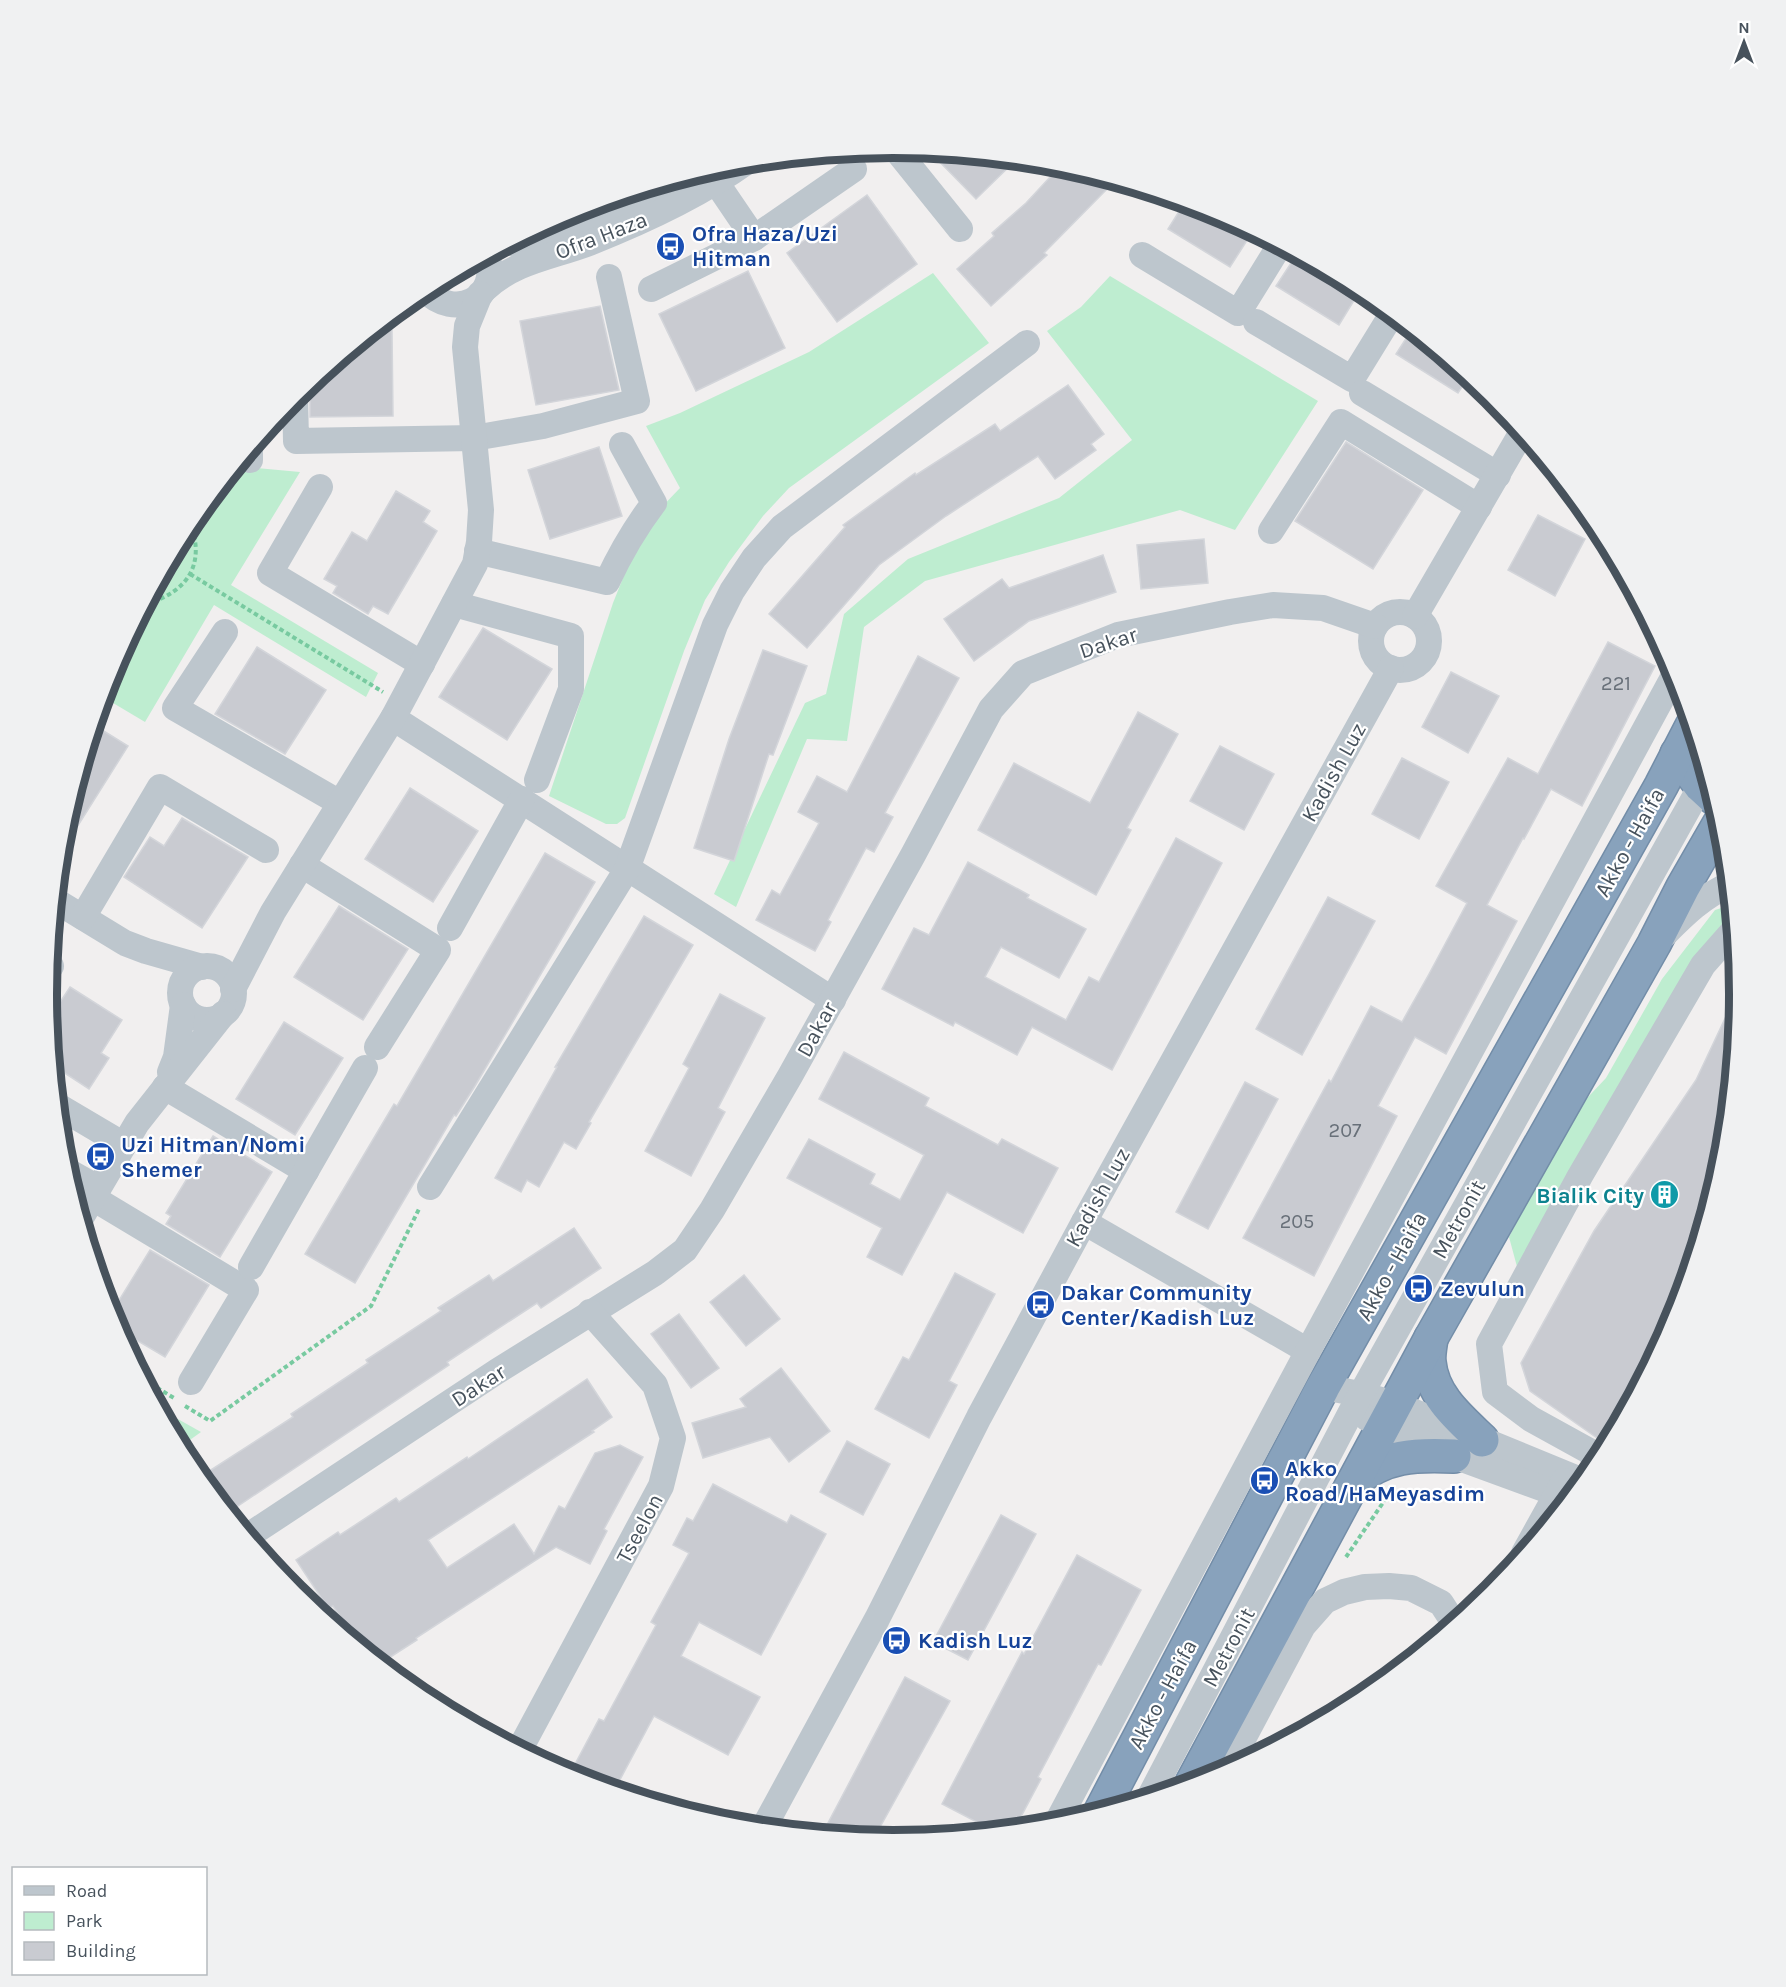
<svg xmlns="http://www.w3.org/2000/svg" width="1786" height="1987" font-family="Karla,sans-serif">
	<style>
		.green { fill: #beedd0 }
		.building { fill: #c9cbd1; stroke: #d3d5da; stroke-width: 1.5 }
		.lines { fill: none; stroke-linecap: round; stroke-linejoin: round }
		.highway-casing { stroke: #738da8; stroke-width: 36 }
		.path { stroke: #78caa0; stroke-width: 4; stroke-dasharray: 4.5 3; stroke-linecap: butt }
		.minor { stroke: #bdc6cd; stroke-width: 26 }
		.highway { stroke: #88a2bc; stroke-width: 33 }
		.labels { text-anchor: middle; stroke-width: 4.5; stroke-linejoin: round; paint-order: stroke }
		.number-label { font-size: 20px; fill: #687079 }
		.transit-label { font-size: 22px; font-weight: bold; fill: #164399; stroke: #fff; text-anchor: start }
		.street-label { font-size: 22px; fill: #47525c; stroke: #fff }
		.culture-label { font-size: 22px; font-weight: bold; fill: #0d838f; stroke: #fff; text-anchor: end }
		.rim { fill: none; stroke: #47525c; stroke-width: 8 }
	</style>
	<rect width="100%" height="100%" fill="#f1efef"/>
	<g class="green">
		<path d="M 933,273 L 989,343 L 789,488 L 763,516 L 729,562 L 705,600 L 684,651 L 625,818 L 617,824 L 606,824 L 549,796 L 613,603 L 631,558 L 656,513 L 680,488 L 646,426 L 680,413 L 809,352 Z"/>
		<path d="M 1110,276 L 1318,401 L 1235,530 L 1180,510 L 925,581 L 864,627 L 847,741 L 807,739 L 736,907 L 714,894 L 805,703 L 826,694 L 844,614 L 908,559 L 1059,498 L 1132,440 L 1047,331 L 1081,307 Z"/>
		<path d="M 236,466 L 300,472 L 231,585 L 378,673 L 366,697 L 214,605 L 145,722 L 103,697 L 111,669 L 189,523 Z"/>
		<path d="M 1731,905 L 1733,926 L 1519,1274 L 1509,1237 L 1574,1112 L 1606,1078 L 1662,979 L 1715,910 Z"/>
		<path d="M 160,1409 L 201,1432 L 180,1447 Z"/>
	</g>
	<g class="building">
		<path d="M 928,150 L 1017,159 L 976,199 Z"/>
		<path d="M 1062,164 L 1071,167 L 1086,182 L 1094,174 L 1103,177 L 1111,185 L 1044,253 L 1047,255 L 991,306 L 957,269 L 994,236 L 992,233 L 1026,203 Z"/>
		<path d="M 867,195 L 917,264 L 837,322 L 787,253 Z"/>
		<path d="M 1185,202 L 1217,212 L 1253,231 L 1230,267 L 1168,229 Z"/>
		<path d="M 1297,254 L 1361,289 L 1339,325 L 1276,286 Z"/>
		<path d="M 748,271 L 785,348 L 696,391 L 659,314 Z"/>
		<path d="M 600,306 L 619,390 L 536,405 L 520,321 Z"/>
		<path d="M 1412,329 L 1469,376 L 1458,393 L 1396,354 Z"/>
		<path d="M 374,330 L 392,330 L 393,416 L 310,417 L 310,395 L 307,384 Z"/>
		<path d="M 1068,385 L 1104,434 L 1091,444 L 1096,450 L 1055,479 L 1038,456 L 946,516 L 879,565 L 807,648 L 769,614 L 845,527 L 843,525 L 915,473 L 916,475 L 995,424 L 1000,431 Z"/>
		<path d="M 1346,442 L 1423,490 L 1373,569 L 1295,521 Z"/>
		<path d="M 599,447 L 622,516 L 550,539 L 528,470 Z"/>
		<path d="M 396,491 L 430,511 L 423,522 L 437,531 L 388,614 L 373,606 L 368,614 L 333,593 L 337,586 L 324,579 L 352,532 L 367,541 Z"/>
		<path d="M 1538,515 L 1585,539 L 1555,596 L 1508,570 Z"/>
		<path d="M 1204,539 L 1208,583 L 1141,589 L 1137,545 Z"/>
		<path d="M 1103,555 L 1116,592 L 1029,621 L 974,661 L 944,619 L 1002,579 L 1009,588 Z"/>
		<path d="M 483,628 L 552,669 L 507,740 L 439,697 Z"/>
		<path d="M 1608,642 L 1655,666 L 1582,806 L 1551,789 L 1524,839 L 1523,838 L 1487,905 L 1517,921 L 1446,1054 L 1415,1037 L 1378,1106 L 1397,1116 L 1314,1276 L 1243,1238 L 1329,1080 L 1331,1082 L 1371,1006 L 1402,1022 L 1429,974 L 1467,903 L 1436,886 L 1508,758 L 1538,774 Z"/>
		<path d="M 257,647 L 326,690 L 285,754 L 215,714 Z"/>
		<path d="M 763,650 L 807,666 L 773,755 L 769,754 L 734,861 L 694,848 L 729,739 Z"/>
		<path d="M 918,656 L 959,678 L 885,813 L 893,817 L 874,852 L 866,848 L 828,920 L 831,922 L 815,951 L 756,920 L 772,890 L 780,895 L 819,823 L 798,812 L 817,776 L 847,792 Z"/>
		<path d="M 1451,672 L 1499,696 L 1468,753 L 1422,727 Z"/>
		<path d="M 1138,712 L 1178,734 L 1127,828 L 1131,830 L 1096,895 L 978,830 L 1014,763 L 1090,803 Z"/>
		<path d="M 94,725 L 128,746 L 62,851 L 63,828 Z"/>
		<path d="M 1220,746 L 1274,774 L 1244,830 L 1190,801 Z"/>
		<path d="M 1402,758 L 1449,782 L 1419,839 L 1372,814 Z"/>
		<path d="M 410,788 L 478,831 L 433,902 L 365,859 Z"/>
		<path d="M 182,818 L 248,857 L 202,928 L 124,877 L 150,837 L 164,846 Z"/>
		<path d="M 1176,838 L 1222,863 L 1112,1070 L 1032,1027 L 1017,1055 L 955,1022 L 953,1026 L 882,989 L 914,928 L 929,935 L 968,862 L 1029,895 L 1027,898 L 1086,929 L 1059,978 L 1001,947 L 985,977 L 1066,1020 L 1089,977 L 1099,982 Z"/>
		<path d="M 545,853 L 595,882 L 475,1086 L 456,1116 L 454,1115 L 355,1283 L 305,1254 L 394,1104 L 397,1106 Z"/>
		<path d="M 1328,897 L 1375,921 L 1302,1055 L 1256,1029 Z"/>
		<path d="M 339,906 L 408,949 L 363,1020 L 294,977 Z"/>
		<path d="M 644,916 L 693,945 L 589,1122 L 591,1123 L 576,1149 L 564,1142 L 539,1187 L 527,1180 L 521,1192 L 495,1178 L 557,1067 L 555,1067 Z"/>
		<path d="M 70,987 L 122,1020 L 101,1053 L 109,1058 L 89,1089 L 54,1066 L 49,1019 Z"/>
		<path d="M 1737,993 L 1739,994 L 1723,1159 L 1675,1318 L 1606,1447 L 1597,1438 L 1530,1391 L 1521,1363 L 1594,1231 L 1696,1080 Z"/>
		<path d="M 720,994 L 765,1018 L 718,1108 L 725,1112 L 691,1176 L 645,1151 L 689,1068 L 683,1064 Z"/>
		<path d="M 284,1022 L 343,1058 L 295,1135 L 236,1099 Z"/>
		<path d="M 844,1052 L 929,1098 L 925,1106 L 998,1145 L 1002,1139 L 1058,1168 L 1023,1233 L 947,1192 L 902,1275 L 867,1257 L 882,1228 L 787,1178 L 809,1139 L 875,1174 L 870,1184 L 900,1200 L 924,1155 L 819,1099 Z"/>
		<path d="M 1245,1082 L 1278,1099 L 1208,1229 L 1176,1212 Z"/>
		<path d="M 213,1136 L 272,1172 L 220,1257 L 166,1224 L 171,1216 L 166,1213 Z"/>
		<path d="M 574,1228 L 601,1268 L 541,1308 L 537,1303 L 447,1362 L 449,1365 L 229,1512 L 200,1477 L 293,1417 L 291,1414 L 368,1363 L 366,1360 L 441,1311 L 438,1308 L 489,1275 L 493,1281 Z"/>
		<path d="M 150,1250 L 209,1285 L 165,1357 L 116,1328 L 110,1315 Z"/>
		<path d="M 955,1273 L 995,1294 L 949,1381 L 957,1385 L 929,1438 L 875,1409 L 903,1357 L 909,1360 Z"/>
		<path d="M 744,1275 L 780,1319 L 746,1346 L 710,1302 Z"/>
		<path d="M 679,1314 L 719,1368 L 691,1388 L 651,1334 Z"/>
		<path d="M 781,1368 L 830,1431 L 789,1462 L 770,1437 L 703,1458 L 692,1423 L 746,1407 L 740,1399 Z"/>
		<path d="M 587,1379 L 612,1417 L 592,1431 L 594,1432 L 428,1540 L 447,1568 L 514,1524 L 534,1554 L 559,1506 L 565,1509 L 595,1453 L 620,1445 L 643,1457 L 604,1529 L 607,1531 L 590,1564 L 556,1547 L 416,1638 L 417,1640 L 381,1663 L 359,1645 L 333,1606 L 328,1608 L 296,1560 L 338,1532 L 340,1535 L 396,1498 L 399,1502 L 467,1457 L 468,1459 Z"/>
		<path d="M 847,1441 L 890,1464 L 863,1515 L 820,1492 Z"/>
		<path d="M 713,1484 L 787,1523 L 791,1515 L 826,1534 L 761,1655 L 699,1622 L 681,1656 L 760,1697 L 728,1755 L 654,1716 L 615,1789 L 613,1789 L 573,1768 L 599,1719 L 604,1721 L 656,1625 L 651,1622 L 689,1553 L 673,1545 L 687,1518 L 693,1521 Z"/>
		<path d="M 1001,1515 L 1036,1534 L 968,1660 L 933,1642 Z"/>
		<path d="M 1077,1555 L 1141,1590 L 1101,1665 L 1098,1664 L 1038,1777 L 1041,1779 L 1015,1828 L 992,1830 L 942,1804 L 1022,1652 L 1024,1654 Z"/>
		<path d="M 905,1677 L 950,1701 L 874,1838 L 853,1836 L 828,1823 Z"/>
	</g>
	<g class="lines">
		<defs>
			<g id="highway">
				<path d="M 1677,754 L 1701,786 L 1714,798"/>
				<path d="M 1431,1338 C 1430,1346 1428,1355 1429,1362 C 1432,1396 1459,1418 1482,1440"/>
				<path d="M 1354,1482 C 1383,1455 1417,1454 1454,1456"/>
				<path d="M 1192,1783 L 1431,1338 L 1654,944 L 1683,887 L 1721,821"/>
				<path d="M 1101,1811 L 1323,1387 L 1661,786 L 1692,726"/>
			</g>
		</defs>
		<use href="#highway" class="highway-casing"/>
		<g class="path">
			<path d="M 190,574 L 383,692"/>
			<path d="M 146,604 C 188,592 206,564 190,522"/>
			<path d="M 144,1380 L 174,1398"/>
			<path d="M 185,1406 L 210,1421 L 371,1306 L 420,1207"/>
			<path d="M 1346,1557 L 1391,1491"/>
		</g>
		<g class="minor">
			<path d="M 894,147 L 960,229"/>
			<path d="M 716,182 L 754,238"/>
			<path d="M 510,243 C 568,239 645,201 696,173"/>
			<path d="M 1142,255 L 1238,313 L 1280,245"/>
			<path d="M 424,289 C 455,322 501,298 487,255"/>
			<path d="M 485,289 C 515,261 552,257 589,243 C 645,221 699,196 748,161"/>
			<path d="M 651,289 L 754,238 L 854,169"/>
			<path d="M 1256,322 L 1352,379 L 1392,314"/>
			<path d="M 1362,393 L 1498,475"/>
			<path d="M 295,395 L 296,441 L 474,438 L 543,426 L 637,401 L 609,277"/>
			<path d="M 250,449 L 250,460"/>
			<path d="M 320,487 L 270,573 L 422,664"/>
			<path d="M 1271,531 L 1341,422 L 1479,507"/>
			<path d="M 477,551 L 607,582 C 620,554 635,528 654,503 L 622,445"/>
			<path d="M 454,604 L 571,636 L 571,689 L 537,780"/>
			<circle cx="1400" cy="641" r="29"/>
			<path d="M 1415,616 L 1522,432"/>
			<path d="M 225,632 L 175,708 L 340,803"/>
			<path d="M 393,718 L 833,1000"/>
			<path d="M 302,865 L 438,950 L 377,1047"/>
			<path d="M 56,901 L 125,943 L 146,951 L 202,967"/>
			<path d="M 83,917 L 160,787 L 266,850"/>
			<path d="M 450,928 L 522,799"/>
			<path d="M 1665,934 C 1684,915 1703,896 1729,885"/>
			<circle cx="207" cy="993" r="27"/>
			<path d="M 49,969 L 51,966"/>
			<path d="M 233,989 L 273,912 L 393,718 L 475,564 L 479,542 L 481,510 L 465,347 L 467,326 L 480,294"/>
			<path d="M 170,1072 L 176,1057 L 183,1005"/>
			<path d="M 165,1087 L 306,1171"/>
			<path d="M 58,1106 L 124,1145"/>
			<path d="M 66,1170 L 98,1188"/>
			<path d="M 430,1187 L 627,869 L 715,625 L 732,591 L 754,558 L 782,527 L 1027,343"/>
			<path d="M 93,1198 L 246,1290 L 191,1382"/>
			<path d="M 81,1218 L 137,1123 L 223,1014"/>
			<path d="M 1084,1222 L 1308,1351"/>
			<path d="M 251,1267 L 365,1068"/>
			<path d="M 1323,1387 L 1360,1394 L 1395,1404 L 1583,1481"/>
			<path d="M 1367,1418 L 1454,1456 L 1569,1498"/>
			<path d="M 1597,1463 L 1589,1451 L 1531,1419 L 1495,1392 L 1489,1344 L 1580,1176 L 1703,965 L 1733,931"/>
			<path d="M 248,1536 L 496,1372 L 655,1273 L 685,1250 L 712,1210 L 790,1076 L 913,855 L 991,709 L 1023,673 L 1118,635 L 1230,612 L 1273,605 L 1323,608 L 1375,626"/>
			<path d="M 1524,1553 L 1564,1481"/>
			<path d="M 1490,1593 L 1494,1589"/>
			<path d="M 520,1749 L 661,1486 L 673,1438 L 655,1385 L 590,1312"/>
			<path d="M 1226,1771 L 1303,1626 L 1325,1601 L 1344,1592 L 1365,1587 L 1389,1586 L 1411,1588 L 1441,1603 L 1454,1623"/>
			<path d="M 1150,1796 L 1352,1410 L 1707,775"/>
			<path d="M 1056,1824 L 1308,1351 L 1676,672"/>
			<path d="M 764,1827 L 877,1619 L 979,1417 L 1084,1222 L 1391,668"/>
		</g>
		<use href="#highway" class="highway"/>
	</g>
	<defs>
		<symbol id="bus-disc" viewBox="-11 -11 22 22"><circle r="9.5" fill="#1a4fb4" stroke="#fff"/><path d="M-5-6H5V4H4V6H2V4H-2V6H-4V4H-5ZM-3.5-4V0h7V-4ZM-3.5 1.2v1.5H-2V1.2ZM2 1.2v1.5H3.5V1.2Z" fill="#fff"/></symbol>
		<symbol id="building-disc" viewBox="-11 -11 22 22"><circle r="9.5" fill="#0f9aa8" stroke="#fff"/><path d="M-4-6H4V6H1V3H-1V6H-4ZM-2.5-4.3h1.7v1.8h-1.7ZM.8-4.3h1.7v1.8H.8ZM-2.5-1h1.7V.8h-1.7ZM.8-1h1.7V.8H.8Z" fill="#fff"/></symbol>
	</defs>
	<g fill-rule="evenodd">
		<use href="#bus-disc" x="654" y="230" width="33" height="33"/>
		<use href="#bus-disc" x="84" y="1140" width="33" height="33"/>
		<use href="#building-disc" x="1648" y="1178" width="33" height="33"/>
		<use href="#bus-disc" x="1402" y="1272" width="33" height="33"/>
		<use href="#bus-disc" x="1024" y="1288" width="33" height="33"/>
		<use href="#bus-disc" x="1248" y="1464" width="33" height="33"/>
		<use href="#bus-disc" x="880" y="1624" width="33" height="33"/>
	</g>
	<g class="labels">
		<g class="number-label">
			<text x="1616" y="690">221</text>
			<text x="1345" y="1137">207</text>
			<text x="1297" y="1228">205</text>
		</g>
		<g class="transit-label">
			<text x="692" y="241">Ofra Haza/Uzi<tspan x="692" dy="25">Hitman</tspan></text>
			<text x="121" y="1152">Uzi Hitman/Nomi<tspan x="121" dy="25">Shemer</tspan></text>
			<text x="1440" y="1296">Zevulun</text>
			<text x="1061" y="1300">Dakar Community<tspan x="1061" dy="25">Center/Kadish Luz</tspan></text>
			<text x="1285" y="1476">Akko<tspan x="1285" dy="25">Road/HaMeyasdim</tspan></text>
			<text x="918" y="1648">Kadish Luz</text>
		</g>
		<g class="street-label">
			<text transform="translate(601 235) rotate(-21)" y="8">Ofra Haza</text>
			<text transform="translate(1108 642) rotate(-18)" y="8">Dakar</text>
			<text transform="translate(1333 772) rotate(-61)" y="8">Kadish Luz</text>
			<text transform="translate(1629 842) rotate(-61)" y="8">Akko - Haifa</text>
			<text transform="translate(816 1029) rotate(-61)" y="8">Dakar</text>
			<text transform="translate(1097 1197) rotate(-61)" y="8">Kadish Luz</text>
			<text transform="translate(1458 1219) rotate(-61)" y="8">Metronit</text>
			<text transform="translate(1391 1266) rotate(-61)" y="8">Akko - Haifa</text>
			<text transform="translate(478 1385) rotate(-33)" y="8">Dakar</text>
			<text transform="translate(639 1528) rotate(-62)" y="8">Tseelon</text>
			<text transform="translate(1228 1647) rotate(-62)" y="8">Metronit</text>
			<text transform="translate(1162 1694) rotate(-62)" y="8">Akko - Haifa</text>
		</g>
		<g class="culture-label">
			<text x="1644" y="1203">Bialik City</text>
		</g>
	</g>
	<path d="M0 0H1786V1987H0ZM57 994a836 836 0 1 1 1672 0a836 836 0 1 1-1672 0Z" fill="#f0f1f2" fill-rule="evenodd"/>
	<path class="rim" d="M57 994a836 836 0 1 1 1672 0a836 836 0 1 1-1672 0Z"/>
	<rect x="12" y="1867" width="195" height="108" fill="#ffffff" stroke="#b5babe" stroke-width="1.5"/>
	<rect x="24" y="1886" width="30" height="9" fill="#bdc6cd" stroke="#b5babe" stroke-width="1.5"/>
	<text x="66" y="1897" font-size="18" fill="#47525c">Road</text>
	<rect x="24" y="1912" width="30" height="18" fill="#beedd0" stroke="#b5babe" stroke-width="1.5"/>
	<text x="66" y="1927" font-size="18" fill="#47525c">Park</text>
	<rect x="24" y="1942" width="30" height="18" fill="#c9cbd1" stroke="#b5babe" stroke-width="1.5"/>
	<text x="66" y="1957" font-size="18" fill="#47525c">Building</text>
	<g transform="translate(1744 42)" stroke="#ffffff" stroke-width="4.5" paint-order="stroke">
	<path d="M0-4.5L10 22L0 15L-10 22Z" fill="#47525c"/>
	<text y="-9" font-size="16" font-weight="bold" text-anchor="middle" fill="#47525c">N</text>
	</g>
</svg>
